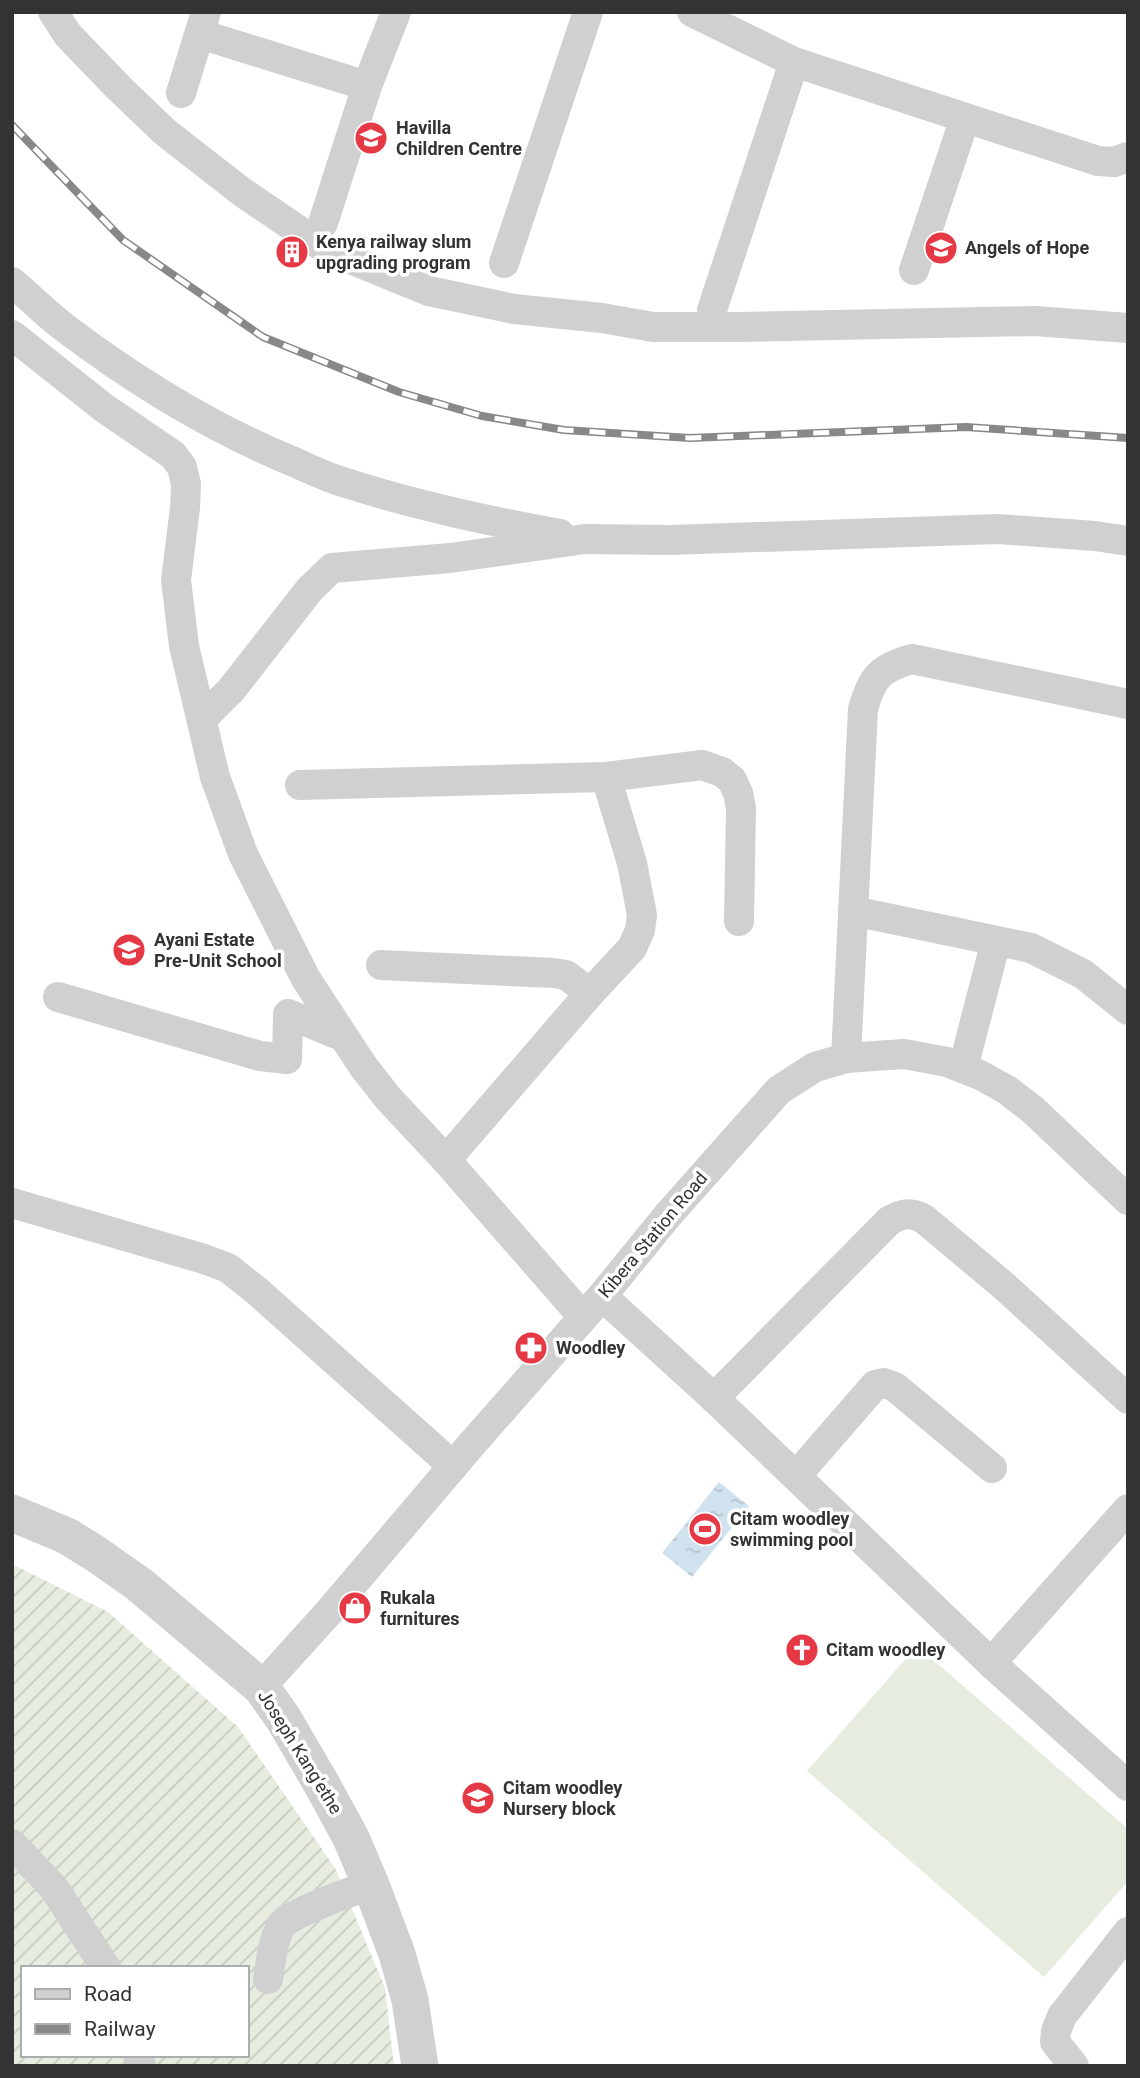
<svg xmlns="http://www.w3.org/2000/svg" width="1140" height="2078" font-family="Roboto,sans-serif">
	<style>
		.grass { fill: #e6ecdf }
		.garden { fill: url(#garden-furrows); fill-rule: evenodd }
		.water { fill: url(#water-ripples) }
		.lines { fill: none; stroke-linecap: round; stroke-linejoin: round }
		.minor { stroke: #d0d0d0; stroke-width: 30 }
		.tertiary { stroke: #d0d0d0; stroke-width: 37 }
		.rail-casing { stroke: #888; stroke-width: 8 }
		.rail { stroke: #fff; stroke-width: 5; stroke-dasharray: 16; stroke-linecap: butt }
		.labels { text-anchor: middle; stroke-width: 7; stroke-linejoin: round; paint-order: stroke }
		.poi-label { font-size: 18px; font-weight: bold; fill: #333; stroke: #fff; text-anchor: start }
		.street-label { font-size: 18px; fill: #333; stroke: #fff }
	</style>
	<defs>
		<pattern id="garden-furrows" width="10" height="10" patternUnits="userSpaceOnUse" patternTransform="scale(1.75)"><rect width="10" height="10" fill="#e6ecdf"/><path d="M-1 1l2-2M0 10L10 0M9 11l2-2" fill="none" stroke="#c6cbc0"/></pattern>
		<pattern id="water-ripples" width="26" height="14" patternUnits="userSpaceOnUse" patternTransform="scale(1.75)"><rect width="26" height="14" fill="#cfe2ee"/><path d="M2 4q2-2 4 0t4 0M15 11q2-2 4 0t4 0" fill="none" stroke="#b2c2cd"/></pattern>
	</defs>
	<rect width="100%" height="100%" fill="#fff"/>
	<path class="grass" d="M 917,1646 L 1128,1829 L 1128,1881 L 1044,1977 L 807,1771 Z"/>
	<path class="garden" d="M 12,1564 L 108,1612 L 238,1727 L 335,1868 L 385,1988 L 394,2066 L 12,2066 ZM 23,1968 L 247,1968 L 247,2055 L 23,2055 Z"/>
	<path class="water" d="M 719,1482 L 749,1506 L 692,1577 L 662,1553 Z"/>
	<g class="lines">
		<g class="minor">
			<path d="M 53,12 L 68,35 L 119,88 L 165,132 L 242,192 L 326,249 L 429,291 L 514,309 L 602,318 L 653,327 L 738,327 L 1035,321 L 1128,328"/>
			<path d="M 692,12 L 794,62 L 1098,161 L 1114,162 L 1128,157"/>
			<path d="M 200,34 L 367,86"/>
			<path d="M 181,93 L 206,12"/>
			<path d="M 323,223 L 367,86 L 396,12"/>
			<path d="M 504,263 L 588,12"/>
			<path d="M 914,270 L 965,118"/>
			<path d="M 12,282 C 30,297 46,314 65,328 C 135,381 211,428 294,462 C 310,469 326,477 343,482 C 414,505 487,521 560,534"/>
			<path d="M 712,310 L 794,62"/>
			<path d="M 12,335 L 104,408 L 173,455 L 182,467 L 186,484 L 185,508 L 176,580 L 184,646 L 215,777 L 243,854 L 306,979 L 363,1066 L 388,1098 L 446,1160 L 583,1317"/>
			<path d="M 202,719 L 231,690 L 310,589 L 332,568 L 450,558 L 585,539 L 670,540 L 998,529 L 1095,536 L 1128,541"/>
			<path d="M 300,785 L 606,777 L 702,765 L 722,772 L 732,780 L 738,793 L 741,808 L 739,921"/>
			<path d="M 853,911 L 1031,948 L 1083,974 L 1128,1010"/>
			<path d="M 381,965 L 554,973 L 566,975 L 590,993"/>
			<path d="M 58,997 L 260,1056 L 287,1059 L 288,1014 L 342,1036"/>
			<path d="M 846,1058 L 863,709 C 872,677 880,668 912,659 L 1128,704"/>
			<path d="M 963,1068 L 996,941"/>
			<path d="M 446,1160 L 590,993 L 632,948 L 640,930 L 642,915 L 632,863 L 606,777"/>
			<path d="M 12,1203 L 204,1259 L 228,1268 L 257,1291 L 453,1466"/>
			<path d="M 602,1296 L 714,1398 L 991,1663 L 1128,1786"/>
			<path d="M 714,1398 L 889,1221 C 901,1214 910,1211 924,1219 L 1004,1286 L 1128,1399"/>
			<path d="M 796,1476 L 875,1385 L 884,1383 L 895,1387 L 992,1468"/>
			<path d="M 991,1663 L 1128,1509"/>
			<path d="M 261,1687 L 329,1612 L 471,1445 L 602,1296 L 668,1215 L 779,1090 L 815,1067 L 846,1058 L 904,1054 L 947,1062 L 980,1075 L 1007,1090 L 1033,1110 L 1128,1200"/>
			<path d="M 12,1844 L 54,1888 L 106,1968"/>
			<path d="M 268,1979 C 271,1962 272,1942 281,1926 C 290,1913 353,1891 371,1885"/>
			<path d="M 138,2055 L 141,2066"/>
			<path d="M 1074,2066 L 1055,2042 L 1056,2031 L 1062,2016 L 1128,1932"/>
		</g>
		<path class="tertiary" d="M 12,1513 L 67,1536 L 96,1554 L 140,1585 L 261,1687 L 283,1718 L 321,1783 L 351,1838 L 371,1885 L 397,1954 L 410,2000 L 420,2066"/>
		<defs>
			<path id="rail" d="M 12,125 L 123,240 L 263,337 L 399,392 L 482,416 L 564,430 L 690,438 L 966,427 L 1128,438"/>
		</defs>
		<use href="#rail" class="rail-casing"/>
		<use href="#rail" class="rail"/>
	</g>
	<defs>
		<symbol id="school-disc" viewBox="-11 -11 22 22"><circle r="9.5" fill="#e63946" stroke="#fff"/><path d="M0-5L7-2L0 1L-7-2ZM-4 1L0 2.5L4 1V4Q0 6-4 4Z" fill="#fff"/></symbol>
		<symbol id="building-disc" viewBox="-11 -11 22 22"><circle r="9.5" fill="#e63946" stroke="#fff"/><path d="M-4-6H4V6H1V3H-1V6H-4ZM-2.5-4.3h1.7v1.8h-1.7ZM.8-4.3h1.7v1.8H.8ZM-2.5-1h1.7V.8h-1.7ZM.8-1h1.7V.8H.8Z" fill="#fff"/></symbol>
		<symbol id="pharmacy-disc" viewBox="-11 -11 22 22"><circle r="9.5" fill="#e63946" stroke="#fff"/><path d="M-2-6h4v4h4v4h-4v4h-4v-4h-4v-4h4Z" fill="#fff"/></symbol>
		<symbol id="stadium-disc" viewBox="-11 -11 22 22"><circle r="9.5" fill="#e63946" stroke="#fff"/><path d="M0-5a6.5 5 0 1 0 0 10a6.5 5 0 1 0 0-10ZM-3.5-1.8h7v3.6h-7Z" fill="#fff"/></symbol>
		<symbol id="shop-disc" viewBox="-11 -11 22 22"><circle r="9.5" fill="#e63946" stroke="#fff"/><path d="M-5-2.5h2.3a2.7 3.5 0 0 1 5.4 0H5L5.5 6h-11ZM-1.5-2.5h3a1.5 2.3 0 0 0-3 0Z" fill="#fff"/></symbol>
		<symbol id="church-disc" viewBox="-11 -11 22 22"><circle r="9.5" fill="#e63946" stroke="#fff"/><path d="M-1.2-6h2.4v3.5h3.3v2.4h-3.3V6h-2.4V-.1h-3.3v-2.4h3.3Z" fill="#fff"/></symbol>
	</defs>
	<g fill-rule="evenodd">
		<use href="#school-disc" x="352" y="119" width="38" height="38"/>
		<use href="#school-disc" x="922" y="229" width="38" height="38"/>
		<use href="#building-disc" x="273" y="233" width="38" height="38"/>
		<use href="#school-disc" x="110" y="931" width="38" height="38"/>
		<use href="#pharmacy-disc" x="512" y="1329" width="38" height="38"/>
		<use href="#stadium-disc" x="686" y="1510" width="38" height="38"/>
		<use href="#shop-disc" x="336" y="1589" width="38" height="38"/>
		<use href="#church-disc" x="783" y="1631" width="38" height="38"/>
		<use href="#school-disc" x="459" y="1779" width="38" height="38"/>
	</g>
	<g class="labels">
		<g class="poi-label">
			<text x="396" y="134">Havilla<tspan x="396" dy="21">Children Centre</tspan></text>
			<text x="316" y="248">Kenya railway slum<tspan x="316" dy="21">upgrading program</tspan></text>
			<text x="965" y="254">Angels of Hope</text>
			<text x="154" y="946">Ayani Estate<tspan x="154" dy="21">Pre-Unit School</tspan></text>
			<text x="556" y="1354">Woodley</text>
			<text x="730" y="1525">Citam woodley<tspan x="730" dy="21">swimming pool</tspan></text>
			<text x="380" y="1604">Rukala<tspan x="380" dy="21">furnitures</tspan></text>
			<text x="826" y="1656">Citam woodley</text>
			<text x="503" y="1794">Citam woodley<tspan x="503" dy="21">Nursery block</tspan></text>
		</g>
		<g class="street-label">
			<text transform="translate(653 1235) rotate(-50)" y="6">Kibera Station Road</text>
			<text transform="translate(300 1752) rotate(58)" y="6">Joseph Kang'ethe</text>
		</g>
	</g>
	<rect width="1140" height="2078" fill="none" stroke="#333333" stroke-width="28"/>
	<rect x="21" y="1966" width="228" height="91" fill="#ffffff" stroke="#adadad" stroke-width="2"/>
	<rect x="35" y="1989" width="35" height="10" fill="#d0d0d0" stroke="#adadad" stroke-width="2"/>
	<text x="84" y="2001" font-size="21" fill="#333333">Road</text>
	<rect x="35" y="2024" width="35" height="10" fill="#888888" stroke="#adadad" stroke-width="2"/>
	<text x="84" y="2036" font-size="21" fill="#333333">Railway</text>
</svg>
